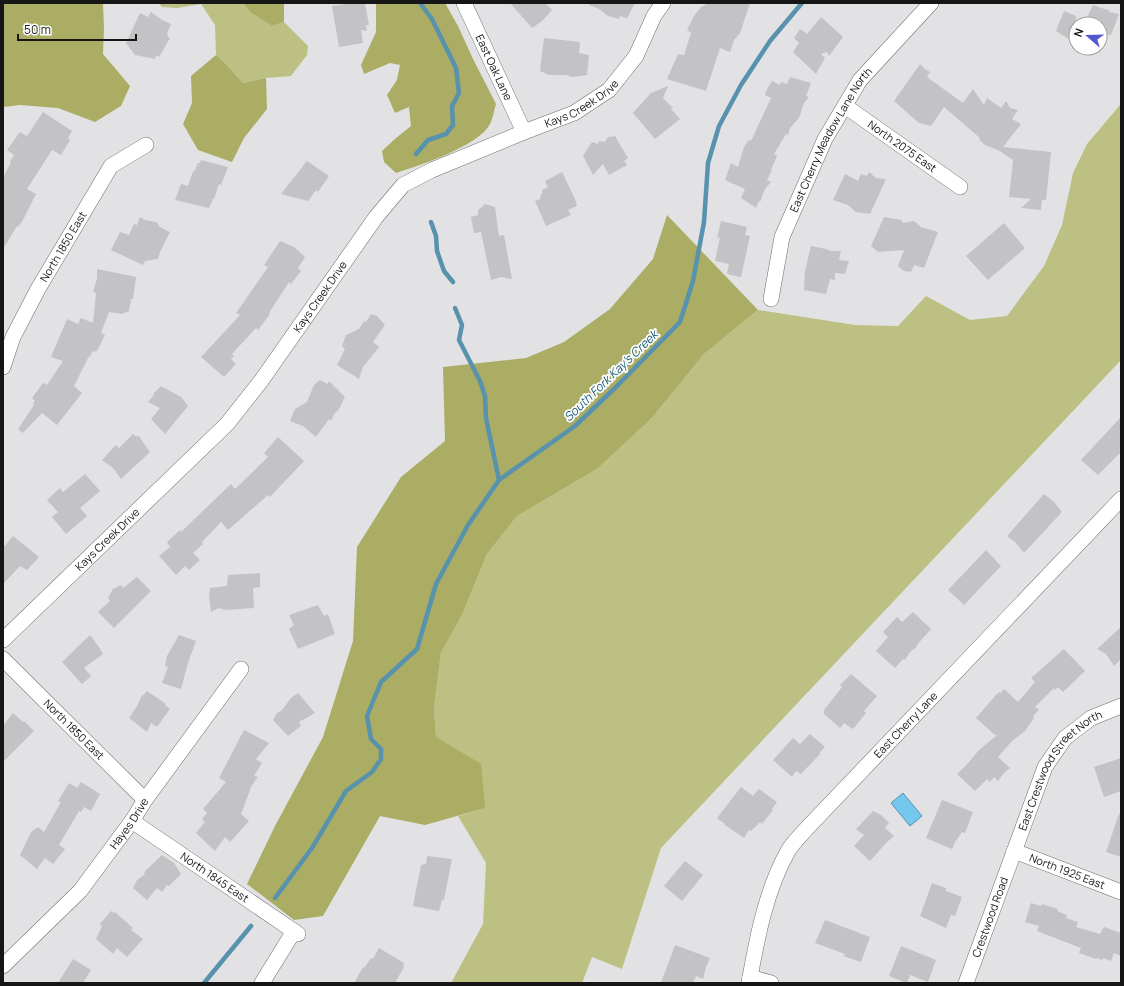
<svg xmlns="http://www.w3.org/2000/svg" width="1124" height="986" font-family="Manrope,sans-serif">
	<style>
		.green { fill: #bcc082 }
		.forest { fill: #aaad63 }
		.water { fill: #74c7ed; stroke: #5892ad }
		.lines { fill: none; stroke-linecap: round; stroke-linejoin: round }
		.stream { stroke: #5892ad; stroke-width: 4.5 }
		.building { fill: #c3c3c6 }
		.minor-casing { stroke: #6d6d6f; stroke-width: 16 }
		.minor { stroke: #fff; stroke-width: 15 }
		.labels { text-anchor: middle; stroke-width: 3.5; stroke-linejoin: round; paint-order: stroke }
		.street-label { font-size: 11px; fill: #161617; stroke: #fff }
		.water-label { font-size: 12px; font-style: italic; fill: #1a5b76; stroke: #fff }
	</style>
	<rect width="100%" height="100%" fill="#e2e2e5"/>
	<g class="green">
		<path d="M 159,3 L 243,3 L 251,13 L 272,26 L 284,22 L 308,46 L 307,55 L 291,76 L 266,78 L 243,83 L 225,63 L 216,55 L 215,25 L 201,4 L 177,8 L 162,7 Z"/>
		<path d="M 1120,105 L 1121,105 L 1121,360 L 661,848 L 622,969 L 592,957 L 582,983 L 451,983 L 483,924 L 486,863 L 458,816 L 485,808 L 436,737 L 434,708 L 441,651 L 462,615 L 487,554 L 517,516 L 597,469 L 652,418 L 704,354 L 758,310 L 855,325 L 898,326 L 926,296 L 970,320 L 1007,316 L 1044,266 L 1062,225 L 1073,173 L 1087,144 Z"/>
	</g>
	<g class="forest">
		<path d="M 3,3 L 103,3 L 104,29 L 103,54 L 130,86 L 121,106 L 95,122 L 58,108 L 20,105 L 3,107 Z"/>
		<path d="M 243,3 L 284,3 L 284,22 L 272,26 L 251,13 Z"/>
		<path d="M 376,3 L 445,3 L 458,26 L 473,59 L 496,104 C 494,110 493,118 490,124 C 479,146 418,166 396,173 L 384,162 L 382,151 L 396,138 L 411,126 L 409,107 L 395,113 L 387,95 L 397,80 L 400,65 L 390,63 L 364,74 L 361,65 L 376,32 Z"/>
		<path d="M 216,55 L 225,63 L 243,83 L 266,78 L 267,109 L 244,138 L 232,162 L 198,150 L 183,124 L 192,103 L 191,76 Z"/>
		<path d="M 667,215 L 758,310 L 704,354 L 652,418 L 597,469 L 517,516 L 487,554 L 462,615 L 441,652 L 434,708 L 436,737 L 481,764 L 485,808 L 425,825 L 380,816 L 323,916 L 294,920 L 247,884 L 275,826 L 323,737 L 353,641 L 357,547 L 401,477 L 445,441 L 443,367 L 526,358 L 564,342 L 610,309 L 653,259 Z"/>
	</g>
	<path class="water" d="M 903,793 L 922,816 L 910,826 L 891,803 Z"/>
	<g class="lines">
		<g class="stream">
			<path d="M 416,154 L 428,140 L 446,134 L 453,125 L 452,106 L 459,93 L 456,68 L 432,19 L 420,3"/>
			<path d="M 431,222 L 436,236 L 437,251 L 444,271 L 453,282"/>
			<path d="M 455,308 L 462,325 L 459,340 L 480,381 L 485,396 L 486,418 L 499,480"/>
			<path d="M 275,898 L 312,848 L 346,791 L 372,772 L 381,759 L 381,749 L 371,739 L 367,716 L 381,682 L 417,649 L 436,584 L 468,525 L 499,480 L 575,426 L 616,387 L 680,322 L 693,281 L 704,222 L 708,163 L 719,126 L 741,85 L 770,41 L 802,3"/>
			<path d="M 204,983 L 251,926"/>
		</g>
	</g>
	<g class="building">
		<path d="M 352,3 L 365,3 L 369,25 L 366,25 L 367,31 L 361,30 L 363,43 L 339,47 L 332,6 Z"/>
		<path d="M 510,3 L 545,3 L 552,10 L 542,21 L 532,28 Z"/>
		<path d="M 589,3 L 635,3 L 627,18 L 620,16 L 619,19 L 608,16 L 599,9 L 589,5 Z"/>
		<path d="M 709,3 L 750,3 L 740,33 L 734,40 L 730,52 L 720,48 L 706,91 L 667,79 L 678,54 L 684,55 L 691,33 L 687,30 L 694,16 L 701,7 Z"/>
		<path d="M 1093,5 L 1101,8 L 1109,10 L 1109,12 L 1119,14 L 1111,35 L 1100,34 L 1100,24 L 1084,24 Z"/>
		<path d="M 1064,11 L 1076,16 L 1076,44 L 1056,31 Z"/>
		<path d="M 151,12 L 162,20 L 171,24 L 167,33 L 168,34 L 167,36 L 170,38 L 159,57 L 156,55 L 155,59 L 135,55 L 126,43 L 140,13 L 148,17 Z"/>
		<path d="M 821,17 L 843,37 L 829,56 L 827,52 L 821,54 L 825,58 L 816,74 L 793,52 L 799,43 L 794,38 L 800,29 L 807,34 Z"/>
		<path d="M 544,38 L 580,42 L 579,53 L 589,55 L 587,75 L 572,77 L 566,75 L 549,75 L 540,71 Z"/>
		<path d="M 920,64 L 925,69 L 930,72 L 927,77 L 963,103 L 973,89 L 984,105 L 987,98 L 1001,108 L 1006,101 L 1010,108 L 1018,110 L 1012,119 L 1021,124 L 1003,147 L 1051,152 L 1046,200 L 1042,200 L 1041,210 L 1021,208 L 1031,199 L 1009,197 L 1013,160 L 998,150 L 985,145 L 979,139 L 980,138 L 944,107 L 931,126 L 919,123 L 894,101 Z"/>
		<path d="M 790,77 L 811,83 L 806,96 L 809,97 L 804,103 L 799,118 L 790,128 L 788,135 L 786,134 L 774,154 L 777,156 L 771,170 L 772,170 L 767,180 L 771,182 L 765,189 L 760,202 L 759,201 L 756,208 L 741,198 L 745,189 L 725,180 L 731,163 L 738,167 L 744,147 L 749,140 L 751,141 L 771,98 L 765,95 L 768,87 L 772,81 L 780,85 L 781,82 L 787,84 Z"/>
		<path d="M 668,86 L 663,98 L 673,108 L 671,109 L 680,119 L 655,139 L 633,113 L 651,93 Z"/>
		<path d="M 43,112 L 72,131 L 68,138 L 70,140 L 61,155 L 52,150 L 27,189 L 36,194 L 23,220 L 18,227 L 17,226 L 3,249 L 3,178 L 11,162 L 10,161 L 14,155 L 7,150 L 20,132 L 27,136 Z"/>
		<path d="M 615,136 L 628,158 L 624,161 L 627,165 L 609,175 L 603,164 L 593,175 L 583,156 L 592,142 L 598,144 L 599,141 L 605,142 L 608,137 Z"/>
		<path d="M 201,160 L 228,167 L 221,185 L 219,184 L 214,199 L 213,199 L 209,208 L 175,200 L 181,184 L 188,186 L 193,171 L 194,172 L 198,163 L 200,163 Z"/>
		<path d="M 307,161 L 329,176 L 318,192 L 316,190 L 308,201 L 281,194 Z"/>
		<path d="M 562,172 L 575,199 L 577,206 L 568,210 L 571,215 L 546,226 L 535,201 L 540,199 L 541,195 L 542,193 L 542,190 L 548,187 L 545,181 Z"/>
		<path d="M 869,172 L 876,178 L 886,179 L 870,214 L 856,212 L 848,205 L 833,200 L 845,174 L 858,181 L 861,174 L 867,176 Z"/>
		<path d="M 485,204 L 495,207 L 499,236 L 504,235 L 512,279 L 501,277 L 491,280 L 481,232 L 474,233 L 471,217 L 478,215 L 478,210 Z"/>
		<path d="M 140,217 L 145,220 L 156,222 L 160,227 L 170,232 L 160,252 L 158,259 L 145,261 L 143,265 L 111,250 L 120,232 L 129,235 L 134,224 L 137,225 Z"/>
		<path d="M 884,217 L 901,220 L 903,223 L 914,221 L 921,227 L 938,232 L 924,268 L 914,265 L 911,272 L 904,271 L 898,266 L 904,250 L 878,252 L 871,246 Z"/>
		<path d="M 721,221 L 747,227 L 745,235 L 750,236 L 741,277 L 727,274 L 729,264 L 715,261 L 720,237 L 717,238 Z"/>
		<path d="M 1004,223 L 1025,248 L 988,280 L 966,256 Z"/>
		<path d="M 280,241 L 294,247 L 305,257 L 298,268 L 301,271 L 291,284 L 289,282 L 269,313 L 270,314 L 258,330 L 256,328 L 232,354 L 234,356 L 231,359 L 236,364 L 224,377 L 201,357 L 240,315 L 236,313 L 268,267 L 264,265 Z"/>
		<path d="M 811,246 L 826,249 L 831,251 L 841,251 L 839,260 L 849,261 L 845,274 L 835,273 L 835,280 L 830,279 L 826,294 L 804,290 L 805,271 Z"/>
		<path d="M 97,269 L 136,277 L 133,299 L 131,299 L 129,311 L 122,314 L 109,312 L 101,333 L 105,335 L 97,351 L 92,352 L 90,357 L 89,356 L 74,386 L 82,393 L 57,425 L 42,413 L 23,433 L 18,429 L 34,405 L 33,404 L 35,401 L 32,398 L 43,383 L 47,385 L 63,361 L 51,357 L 67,319 L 78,324 L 81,318 L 93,323 L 96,293 L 93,292 L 97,279 Z"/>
		<path d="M 371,314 L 377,316 L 385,325 L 373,342 L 379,347 L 363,367 L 359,379 L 337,365 L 345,349 L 342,346 L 346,335 L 359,329 L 364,321 L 366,322 Z"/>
		<path d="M 320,380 L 328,384 L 329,381 L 345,397 L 339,409 L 334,414 L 331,421 L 329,419 L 316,437 L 303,426 L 290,421 L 295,409 L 307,402 L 314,385 Z"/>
		<path d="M 161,386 L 181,397 L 188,406 L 165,434 L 151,419 L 160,408 L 148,402 L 154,395 L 153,394 Z"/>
		<path d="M 1121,417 L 1121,452 L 1098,475 L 1081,460 Z"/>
		<path d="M 133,434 L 137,437 L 138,435 L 150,452 L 121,479 L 113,468 L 102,460 L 116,445 L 119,448 Z"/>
		<path d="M 278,437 L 304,461 L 270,497 L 268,495 L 228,530 L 221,522 L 202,542 L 203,544 L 193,553 L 200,560 L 189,570 L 185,566 L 176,575 L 159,556 L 170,547 L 167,542 L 180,530 L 181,532 L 231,484 L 235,489 L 268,457 L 264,453 Z"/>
		<path d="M 85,474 L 100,491 L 80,508 L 87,516 L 66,534 L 52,517 L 58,512 L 47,500 L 60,488 L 63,492 Z"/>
		<path d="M 1044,494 L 1054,502 L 1062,512 L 1024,553 L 1015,542 L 1007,536 Z"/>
		<path d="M 13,536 L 39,557 L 27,570 L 20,566 L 3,584 L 3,548 Z"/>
		<path d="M 986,550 L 1001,566 L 964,605 L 948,590 Z"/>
		<path d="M 260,573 L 260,587 L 253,588 L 254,608 L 225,610 L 219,608 L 211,612 L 209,596 L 210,588 L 227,586 L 228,575 Z"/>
		<path d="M 137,577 L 151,591 L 114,628 L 98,612 L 110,601 L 108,598 L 113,589 L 121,585 L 123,588 Z"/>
		<path d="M 318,605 L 324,616 L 328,614 L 335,634 L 298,649 L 289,629 L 294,625 L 289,615 Z"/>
		<path d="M 913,612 L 931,629 L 916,646 L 917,647 L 910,652 L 905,660 L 903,659 L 895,668 L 876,651 L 888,637 L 883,632 L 897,617 L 902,622 Z"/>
		<path d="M 1121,627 L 1121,659 L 1114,666 L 1106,654 L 1097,649 Z"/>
		<path d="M 90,635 L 99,647 L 103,654 L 84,668 L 91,676 L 82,684 L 62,662 Z"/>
		<path d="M 179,635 L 196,641 L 188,663 L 181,689 L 162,683 L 168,667 L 165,666 L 167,656 Z"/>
		<path d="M 1064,649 L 1085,671 L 1063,692 L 1058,687 L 1055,690 L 1054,688 L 1035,707 L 1039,710 L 1033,716 L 1034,718 L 1025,731 L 1012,741 L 998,757 L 1010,768 L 1004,773 L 998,781 L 994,777 L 990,782 L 987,779 L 975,791 L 957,774 L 970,761 L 978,751 L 997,735 L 995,735 L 976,718 L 995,696 L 999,692 L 1001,693 L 1004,689 L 1018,702 L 1035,682 L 1031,678 Z"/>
		<path d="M 851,674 L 877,696 L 864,711 L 866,713 L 853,729 L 844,723 L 840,728 L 824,714 L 824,710 L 842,687 L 840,685 Z"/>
		<path d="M 147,691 L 166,704 L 165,705 L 170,709 L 157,727 L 151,723 L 147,732 L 129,718 L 137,706 L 141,697 Z"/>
		<path d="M 298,693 L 315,713 L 299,722 L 301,726 L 288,736 L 273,720 L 277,713 L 282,710 L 291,698 Z"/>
		<path d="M 13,713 L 23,722 L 24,721 L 34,731 L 3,762 L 3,726 Z"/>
		<path d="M 244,730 L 269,743 L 256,759 L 262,763 L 254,776 L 258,777 L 252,785 L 241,814 L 249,821 L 230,842 L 225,837 L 215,851 L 196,833 L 205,822 L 202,819 L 207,813 L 203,809 L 226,782 L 219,778 Z"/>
		<path d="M 810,734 L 825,747 L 819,753 L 821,753 L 801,774 L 796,771 L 792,777 L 773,760 L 793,738 L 800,744 Z"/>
		<path d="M 1121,758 L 1121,791 L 1104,797 L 1094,767 Z"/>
		<path d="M 81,782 L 100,794 L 91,811 L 84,807 L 81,812 L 79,811 L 59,845 L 65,849 L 53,864 L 45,858 L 37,869 L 20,855 L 31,832 L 38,827 L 44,832 L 61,802 L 58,801 L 69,783 L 77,788 Z"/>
		<path d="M 741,787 L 753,796 L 759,789 L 777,802 L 772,809 L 773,810 L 762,824 L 760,822 L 751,831 L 749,830 L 744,838 L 725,825 L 725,824 L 717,818 Z"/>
		<path d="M 942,800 L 973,812 L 965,833 L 962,832 L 955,842 L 952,849 L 926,838 Z"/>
		<path d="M 873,811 L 881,815 L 889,823 L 885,828 L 894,836 L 887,842 L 870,861 L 854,846 L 864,835 L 856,829 Z"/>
		<path d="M 1119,814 L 1121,814 L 1121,857 L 1106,852 Z"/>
		<path d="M 162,855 L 174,863 L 181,874 L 169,886 L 167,885 L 162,892 L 157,888 L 147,900 L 133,888 L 137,880 L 144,875 L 145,871 Z"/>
		<path d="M 427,856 L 452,859 L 444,900 L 442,900 L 439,911 L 413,906 L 421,865 L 426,864 Z"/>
		<path d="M 685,861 L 703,875 L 682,901 L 664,886 Z"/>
		<path d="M 932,883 L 946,888 L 946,891 L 962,897 L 955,916 L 951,915 L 946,928 L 920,916 Z"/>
		<path d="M 1031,903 L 1041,906 L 1042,904 L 1058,909 L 1057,911 L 1067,915 L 1066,918 L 1078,922 L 1076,927 L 1100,934 L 1104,927 L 1121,933 L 1121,956 L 1114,953 L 1111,961 L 1103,958 L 1102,960 L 1097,958 L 1096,959 L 1079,953 L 1081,948 L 1037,931 L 1039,926 L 1025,922 Z"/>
		<path d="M 111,911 L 114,913 L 115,912 L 133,928 L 131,930 L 143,939 L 127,957 L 117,948 L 113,954 L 96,939 L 102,926 L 100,924 Z"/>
		<path d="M 825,920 L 870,937 L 861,962 L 843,956 L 845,954 L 815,943 Z"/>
		<path d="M 675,945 L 710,958 L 706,967 L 703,979 L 696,976 L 693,983 L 661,983 Z"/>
		<path d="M 901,946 L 936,960 L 928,982 L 910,975 L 907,983 L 906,983 L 889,976 Z"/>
		<path d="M 379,948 L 404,963 L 403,966 L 404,967 L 395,983 L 354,983 L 363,967 L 364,968 L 371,958 L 373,959 Z"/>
		<path d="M 73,959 L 91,970 L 83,983 L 58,983 Z"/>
	</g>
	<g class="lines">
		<defs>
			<g id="minor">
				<path id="s1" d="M 464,3 L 524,132"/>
				<path id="s2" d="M 845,106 L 960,187"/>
				<path id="s3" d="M 771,299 L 782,237 L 825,139 L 860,80 L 931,3"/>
				<path id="s4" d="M 3,367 L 13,337 L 38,289 L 111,166 L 146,145"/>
				<path id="s5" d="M 3,640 L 227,424 L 261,381 L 376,217 L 403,185 L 432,170 L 524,132 L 574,113 L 609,90 L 636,56 L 654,16 L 663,3"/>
				<path id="s6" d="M 3,659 L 145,800"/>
				<path id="s7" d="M 132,821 L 298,934"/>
				<path id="s8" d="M 1014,851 L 1121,892"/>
				<path id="s9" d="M 3,966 L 80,891 L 132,821 L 145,800 L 241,669"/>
				<path d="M 750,977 L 771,983"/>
				<path d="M 262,983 L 294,931"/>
				<path id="s10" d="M 749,983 C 757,938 766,890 788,851 C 794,841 803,833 810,825 L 1121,499"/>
				<path id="s11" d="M 966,983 L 1045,767 L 1065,738 L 1091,718 L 1121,706"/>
			</g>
		</defs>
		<use href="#minor" class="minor-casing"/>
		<use href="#minor" class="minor"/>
	</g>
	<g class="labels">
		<g class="street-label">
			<text dy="4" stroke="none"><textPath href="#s1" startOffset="71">East Oak Lane</textPath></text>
			<text dy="4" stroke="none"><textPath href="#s5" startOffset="805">Kays Creek Drive</textPath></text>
			<text dy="4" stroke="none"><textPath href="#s3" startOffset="172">East Cherry Meadow Lane North</textPath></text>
			<text dy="4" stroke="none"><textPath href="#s2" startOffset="70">North 2075 East</textPath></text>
			<text dy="4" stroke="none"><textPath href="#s4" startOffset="135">North 1850 East</textPath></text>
			<text dy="4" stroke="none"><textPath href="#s5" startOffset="469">Kays Creek Drive</textPath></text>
			<text dy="4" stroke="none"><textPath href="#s5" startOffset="145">Kays Creek Drive</textPath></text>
			<text dy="4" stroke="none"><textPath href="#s10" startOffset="311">East Cherry Lane</textPath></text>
			<text dy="4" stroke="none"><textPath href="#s6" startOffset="100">North 1850 East</textPath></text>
			<text dy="4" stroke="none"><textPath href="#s11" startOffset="236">East Crestwood Street North</textPath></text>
			<text dy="4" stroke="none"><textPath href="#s9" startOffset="191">Hayes Drive</textPath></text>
			<text dy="4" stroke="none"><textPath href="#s8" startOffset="57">North 1925 East</textPath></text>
			<text dy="4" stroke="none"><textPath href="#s7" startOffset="100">North 1845 East</textPath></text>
			<text dy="4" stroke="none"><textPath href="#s11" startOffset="70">Crestwood Road</textPath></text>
		</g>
		<g class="water-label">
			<text transform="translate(611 376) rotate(-44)" y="4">South Fork Kay's Creek</text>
		</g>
	</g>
	<rect width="1124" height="986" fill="none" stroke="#161617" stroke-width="8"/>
	<g transform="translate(1088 36) rotate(290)"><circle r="19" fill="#ffffff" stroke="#a2a2a2"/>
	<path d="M0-3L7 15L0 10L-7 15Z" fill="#5259d0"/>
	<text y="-6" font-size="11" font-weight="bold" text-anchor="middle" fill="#161617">N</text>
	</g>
	<path d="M18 34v6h118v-6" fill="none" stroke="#161617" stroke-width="2"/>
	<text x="24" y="34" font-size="12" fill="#161617" stroke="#ffffff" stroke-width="3" paint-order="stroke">50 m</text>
</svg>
